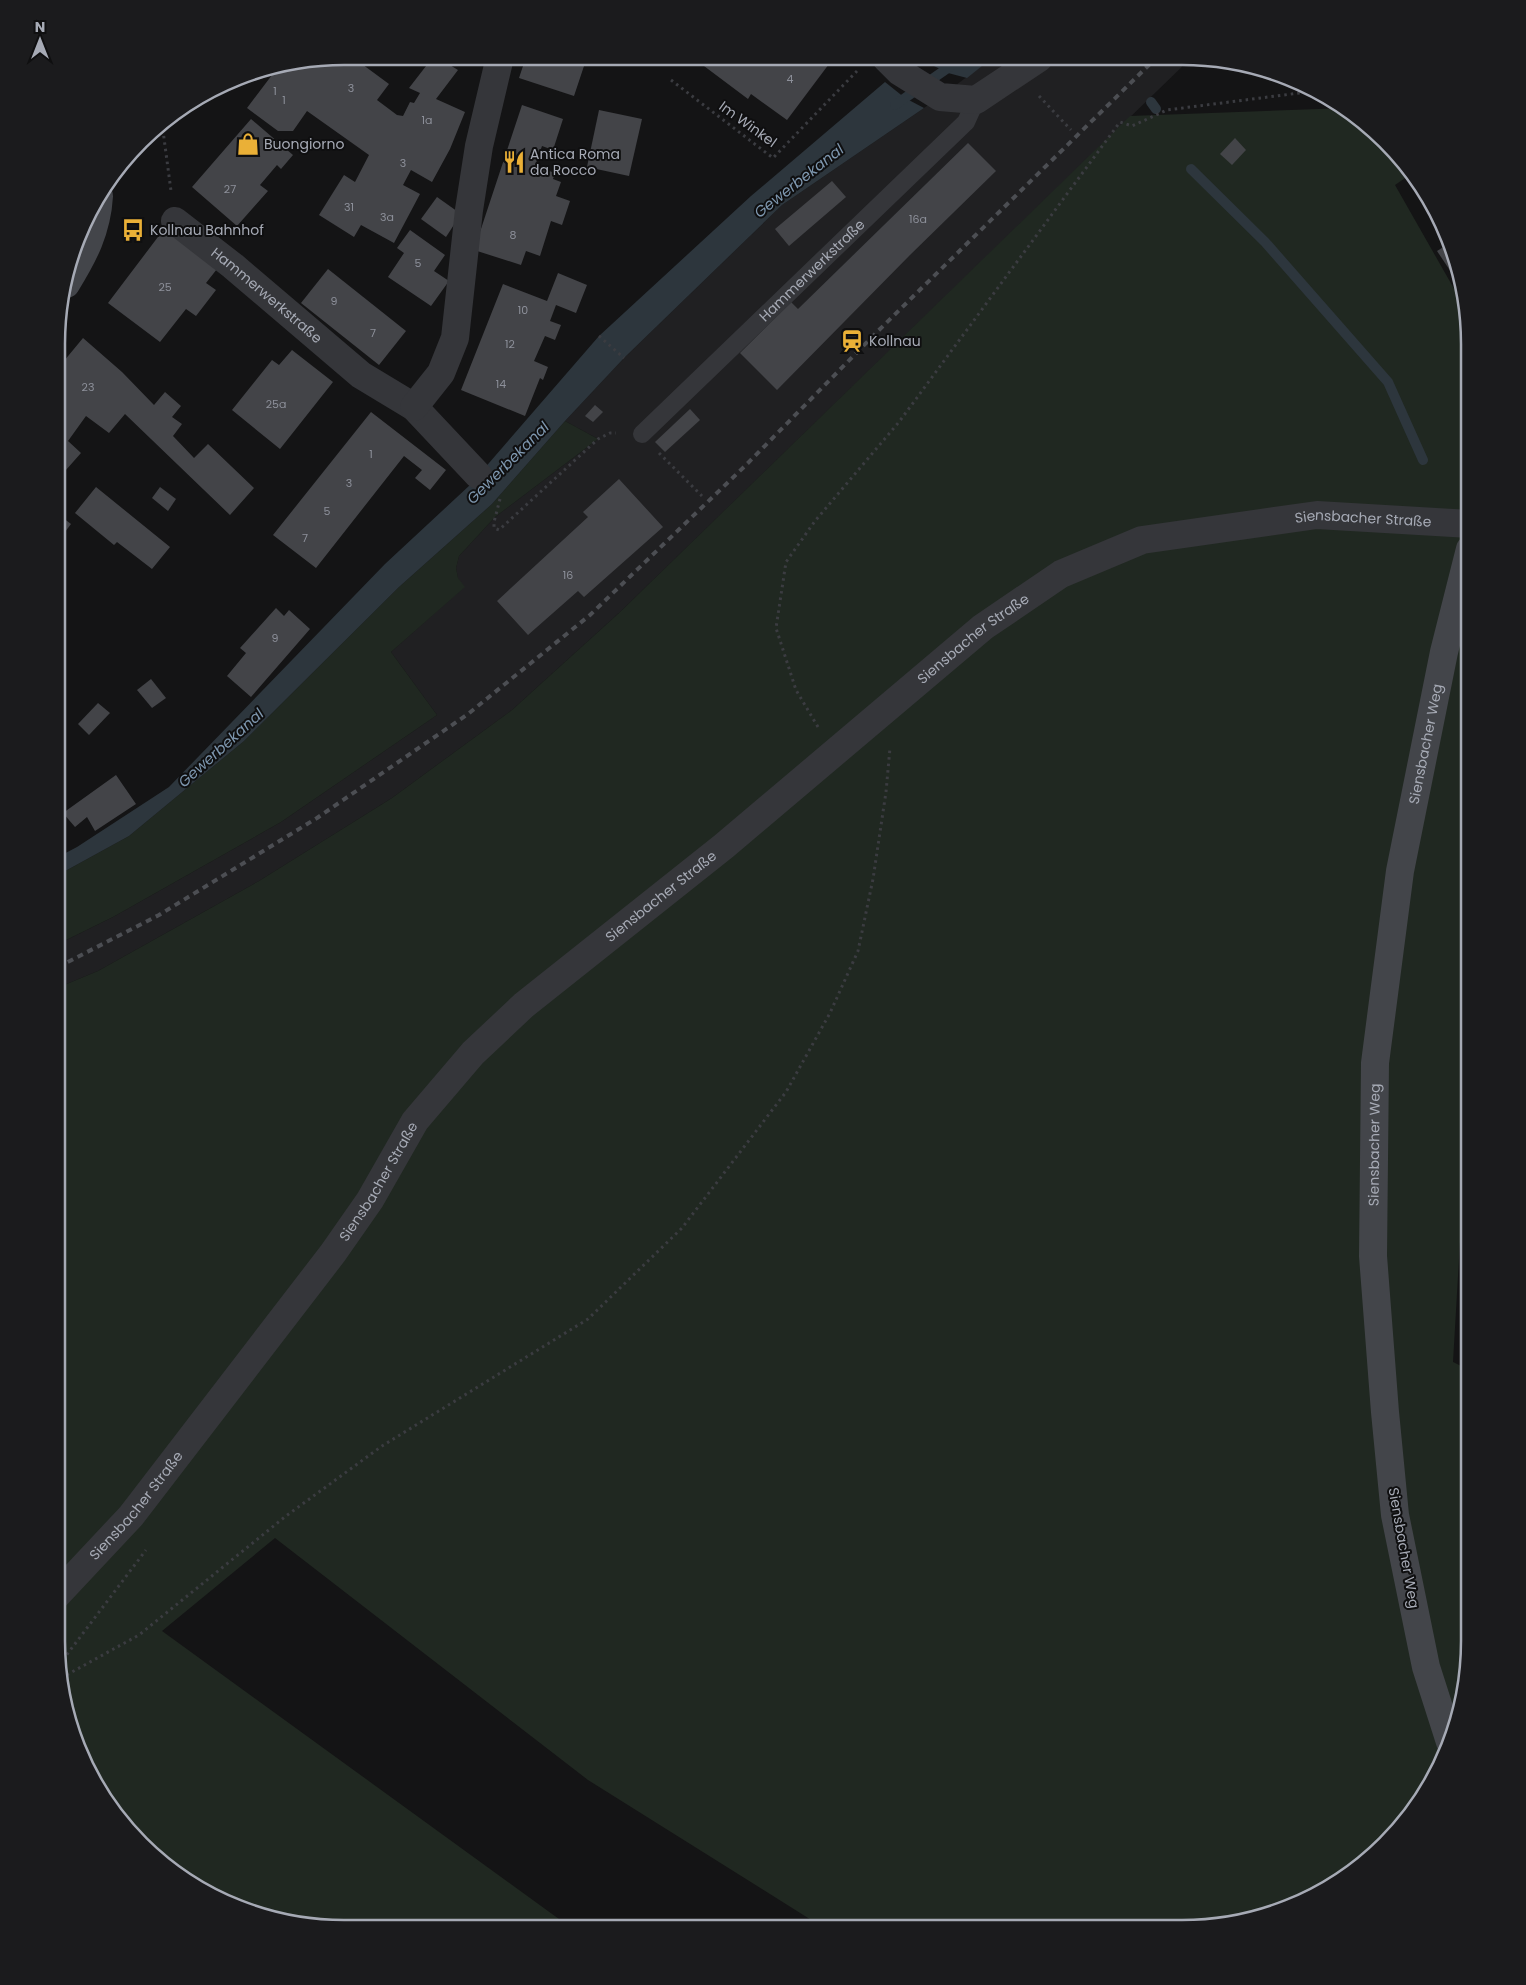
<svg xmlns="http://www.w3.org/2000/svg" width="1526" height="1985" font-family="Poppins,sans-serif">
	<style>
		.built { fill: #202022 }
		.green { fill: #202821 }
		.water { fill: #2d363d }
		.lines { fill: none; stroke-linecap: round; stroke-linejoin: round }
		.stream { stroke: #2d363d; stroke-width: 10 }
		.building { fill: #434448 }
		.path { stroke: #3b3c41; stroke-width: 3; stroke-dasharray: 2.5 4; stroke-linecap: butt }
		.lane { stroke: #35363a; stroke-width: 18 }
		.street { stroke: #35363a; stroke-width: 28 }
		.secondary { stroke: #43454a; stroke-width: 28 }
		.rail { stroke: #4c4e53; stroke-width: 4; stroke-dasharray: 6 5; stroke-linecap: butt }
		.labels { text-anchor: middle; stroke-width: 4; stroke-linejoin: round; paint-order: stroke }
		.number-label { font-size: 11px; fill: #8d909a }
		.street-label { font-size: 14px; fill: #a6aab5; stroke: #0f0f10 }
		.poi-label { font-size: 14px; fill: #a6aab5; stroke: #0f0f10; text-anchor: start }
		.water-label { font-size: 15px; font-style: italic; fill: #7e97af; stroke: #0f0f10 }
		.rim { fill: none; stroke: #a6aab5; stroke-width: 2.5 }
	</style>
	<rect width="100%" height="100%" fill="#141415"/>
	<path class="built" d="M 992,58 L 1190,59 L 619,613 L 512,710 L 392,798 L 259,881 L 98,971 L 57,988 L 58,944 L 113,917 L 281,822 L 437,715 L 391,652 L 464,587 L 458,579 L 456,568 L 459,556 L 495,517 L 598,439 L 565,421 L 624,358 L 782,205 L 940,97 Z"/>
	<g class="green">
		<path d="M 1346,108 L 1398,154 L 1411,174 L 1395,185 L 1465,308 L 1470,344 L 1469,1087 L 1453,1362 L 1469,1370 L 1469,1660 L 1454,1734 L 1421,1801 L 1372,1857 L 1309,1899 L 1256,1919 L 1182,1929 L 824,1928 L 588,1780 L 275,1538 L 162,1631 L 570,1927 L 307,1926 L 234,1907 L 184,1880 L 128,1831 L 86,1768 L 66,1715 L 56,1641 L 57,988 L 98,971 L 259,881 L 392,798 L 512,710 L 619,613 L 1130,116 Z"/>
		<path d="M 565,421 L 598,439 L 495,517 L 459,556 L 456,568 L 458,578 L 465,587 L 391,652 L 437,715 L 281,822 L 113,917 L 58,944 L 58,875 L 129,836 L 244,741 L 399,587 L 492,504 Z"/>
	</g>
	<g class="water">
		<path d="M 921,58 L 992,58 L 967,78 L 948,73 L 920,59 Z"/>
		<path d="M 885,82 L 905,98 L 924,108 L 782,205 L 624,358 L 565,421 L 492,504 L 399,587 L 244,741 L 129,836 L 58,875 L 58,857 L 77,847 L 169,787 L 385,564 L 470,485 L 599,336 L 751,196 Z"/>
	</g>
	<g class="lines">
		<g class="stream">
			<path d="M 1151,102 L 1156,109"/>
			<path d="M 895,105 L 955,63"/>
			<path d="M 1191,169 L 1265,242 L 1388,382 L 1423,460"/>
		</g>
	</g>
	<g class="building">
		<path d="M 344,56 L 351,56 L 389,84 L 377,100 L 397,115 L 403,116 L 410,102 L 414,103 L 420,93 L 409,88 L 433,57 L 437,57 L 458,70 L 436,99 L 465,112 L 450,149 L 432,182 L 411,170 L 403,185 L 420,194 L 394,243 L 361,225 L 354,237 L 319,215 L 344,175 L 355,182 L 369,155 L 307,111 L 293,131 L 278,131 L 247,108 L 278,67 Z"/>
		<path d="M 526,57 L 587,57 L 574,96 L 519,78 Z"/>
		<path d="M 692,57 L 748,57 L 751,60 L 753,57 L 764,57 L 773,64 L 778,57 L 829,58 L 832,60 L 787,120 L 751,94 L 748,99 Z"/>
		<path d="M 522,105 L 563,119 L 553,150 L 542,146 L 535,166 L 555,173 L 553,179 L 561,182 L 556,196 L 570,201 L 562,225 L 551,221 L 540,256 L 526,251 L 521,265 L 474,250 Z"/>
		<path d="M 599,110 L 642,119 L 629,176 L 587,167 Z"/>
		<path d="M 251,119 L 293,155 L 281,169 L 277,165 L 260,185 L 268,191 L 237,226 L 192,187 Z"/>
		<path d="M 1235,138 L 1246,150 L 1232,165 L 1220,154 Z"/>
		<path d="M 968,143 L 996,171 L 910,255 L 777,390 L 740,353 L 791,302 L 798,309 Z"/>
		<path d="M 832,181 L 846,197 L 789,246 L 775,229 Z"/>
		<path d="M 437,197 L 461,214 L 446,237 L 421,219 Z"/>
		<path d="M 164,229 L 217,269 L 206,283 L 216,290 L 196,316 L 186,309 L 160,342 L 108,303 Z"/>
		<path d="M 410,230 L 445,255 L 434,271 L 449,281 L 431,306 L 388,277 L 404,253 L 397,248 Z"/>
		<path d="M 1450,243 L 1460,270 L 1463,290 L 1437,251 Z"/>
		<path d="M 328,269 L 406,331 L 379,365 L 301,303 Z"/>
		<path d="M 558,273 L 587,285 L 576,313 L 556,305 L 550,321 L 561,325 L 555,340 L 545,336 L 534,361 L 548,367 L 543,380 L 540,378 L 525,416 L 461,390 L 503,284 L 547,301 Z"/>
		<path d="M 83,338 L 122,372 L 154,405 L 165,392 L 181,406 L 172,417 L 182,424 L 173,436 L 194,458 L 208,444 L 254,488 L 230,515 L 125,414 L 109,433 L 86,416 L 68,441 L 81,453 L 58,479 L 59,367 Z"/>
		<path d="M 292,350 L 333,382 L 280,449 L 232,410 L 272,360 L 279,365 Z"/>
		<path d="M 595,405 L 603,412 L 593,422 L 585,416 Z"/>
		<path d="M 690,409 L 700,420 L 665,452 L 655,442 Z"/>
		<path d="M 371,412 L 446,470 L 430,490 L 415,478 L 422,470 L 404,456 L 316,568 L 273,535 Z"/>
		<path d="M 619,479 L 663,527 L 584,597 L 578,591 L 528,635 L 497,601 L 588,517 L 583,512 Z"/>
		<path d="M 96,487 L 170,547 L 152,569 L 117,542 L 114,545 L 75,513 Z"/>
		<path d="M 160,487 L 176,499 L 168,511 L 152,498 Z"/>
		<path d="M 58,514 L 71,524 L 62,536 L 58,534 Z"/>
		<path d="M 276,608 L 284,616 L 289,610 L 310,629 L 251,697 L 227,676 L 246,653 L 240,648 Z"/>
		<path d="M 151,679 L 166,698 L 152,708 L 137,690 Z"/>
		<path d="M 98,703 L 110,713 L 89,735 L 78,724 Z"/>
		<path d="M 116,775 L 136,804 L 95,831 L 87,817 L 75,827 L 63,813 Z"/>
	</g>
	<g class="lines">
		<g class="path">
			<path d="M 671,80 L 773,158 L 857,71"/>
			<path d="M 1039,96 L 1071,130"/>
			<path d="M 162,123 L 171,191"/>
			<path d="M 599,336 L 624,358"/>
			<path d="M 659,453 L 702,496"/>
			<path d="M 500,499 L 494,522 L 494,528 L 499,530 L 598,439 L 610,433 L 616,433"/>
			<path d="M 818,727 L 796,690 L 776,628 L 786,562 L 815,521 L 899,422 L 1120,122 L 1132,126 L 1167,110 L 1315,91"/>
			<path d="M 59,1665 L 146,1550"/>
			<path d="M 61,1678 L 139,1635 L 286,1516 L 382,1446 L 588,1319 L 682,1228 L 786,1092 L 830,1013 L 858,951 L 873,879 L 886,792 L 890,748"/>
		</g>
		<path class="lane" id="s1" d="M 642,434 L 966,122 L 976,100"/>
		<g class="street">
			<path d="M 886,58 L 900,72 L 940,97 L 976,100 L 1039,58"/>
			<path id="s2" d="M 175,221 L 233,266 L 361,375 L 414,407 L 478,475"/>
			<path d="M 414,407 L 441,373 L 455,338 L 469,210 L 479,146 L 500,57"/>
			<path id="s3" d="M 56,1596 L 131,1516 L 333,1253 L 370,1200 L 415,1121 L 473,1053 L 524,1005 L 724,846 L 983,627 L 1061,574 L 1142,540 L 1317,515 L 1470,524"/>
		</g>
		<g class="secondary">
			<path d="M 66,284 C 84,255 97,230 99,196"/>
			<path id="s4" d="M 1450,1742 L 1426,1667 L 1395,1515 L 1385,1412 L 1373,1256 L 1375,1063 L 1400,871 L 1444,652 L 1470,549"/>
		</g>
		<path class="rail" d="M 58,967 L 159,915 L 317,818 L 468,714 L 590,615 L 745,466 L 879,330 L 1155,59"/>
	</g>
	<defs>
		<symbol id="shop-bare" viewBox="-9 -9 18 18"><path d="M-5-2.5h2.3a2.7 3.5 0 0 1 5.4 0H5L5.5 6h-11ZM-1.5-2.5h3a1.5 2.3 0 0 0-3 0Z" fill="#eab037" stroke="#0f0f10" stroke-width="2.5" paint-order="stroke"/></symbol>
		<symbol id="restaurant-bare" viewBox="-9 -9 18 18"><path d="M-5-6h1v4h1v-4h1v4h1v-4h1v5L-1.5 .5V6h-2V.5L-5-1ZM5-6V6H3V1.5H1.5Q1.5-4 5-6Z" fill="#eab037" stroke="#0f0f10" stroke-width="2.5" paint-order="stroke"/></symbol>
		<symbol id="bus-bare" viewBox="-9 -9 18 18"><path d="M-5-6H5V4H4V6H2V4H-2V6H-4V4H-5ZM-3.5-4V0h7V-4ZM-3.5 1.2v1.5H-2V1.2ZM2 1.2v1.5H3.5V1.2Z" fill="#eab037" stroke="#0f0f10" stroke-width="2.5" paint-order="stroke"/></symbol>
		<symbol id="station-bare" viewBox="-9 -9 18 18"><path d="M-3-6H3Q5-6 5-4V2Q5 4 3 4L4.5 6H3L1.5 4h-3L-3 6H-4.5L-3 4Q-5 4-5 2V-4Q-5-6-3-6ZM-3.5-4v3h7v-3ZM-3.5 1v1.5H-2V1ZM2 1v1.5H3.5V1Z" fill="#eab037" stroke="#0f0f10" stroke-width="2.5" paint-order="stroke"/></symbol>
	</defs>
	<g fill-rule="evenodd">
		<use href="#shop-bare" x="232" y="128" width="32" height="32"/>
		<use href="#restaurant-bare" x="498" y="146" width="32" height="32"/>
		<use href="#bus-bare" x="117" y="214" width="32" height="32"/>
		<use href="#station-bare" x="836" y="325" width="32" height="32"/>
	</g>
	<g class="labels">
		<g class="number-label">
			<text x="790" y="83">4</text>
			<text x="351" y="92">3</text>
			<text x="275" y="95">1</text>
			<text x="284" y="104">1</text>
			<text x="427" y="124">1a</text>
			<text x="403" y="167">3</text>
			<text x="230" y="193">27</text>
			<text x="349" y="211">31</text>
			<text x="387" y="221">3a</text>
			<text x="918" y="223">16a</text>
			<text x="513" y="239">8</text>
			<text x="418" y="267">5</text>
			<text x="165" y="291">25</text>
			<text x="334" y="305">9</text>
			<text x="523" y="314">10</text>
			<text x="373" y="337">7</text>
			<text x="510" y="348">12</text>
			<text x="501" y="388">14</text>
			<text x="88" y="391">23</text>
			<text x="276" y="408">25a</text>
			<text x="371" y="458">1</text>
			<text x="349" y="487">3</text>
			<text x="327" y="515">5</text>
			<text x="305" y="542">7</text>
			<text x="568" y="579">16</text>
			<text x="275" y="642">9</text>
		</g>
		<g class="street-label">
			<text transform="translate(748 124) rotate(36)" y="5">Im Winkel</text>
			<text dy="5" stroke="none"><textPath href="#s1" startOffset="236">Hammerwerkstraße</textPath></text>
			<text dy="5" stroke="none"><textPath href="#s2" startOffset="118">Hammerwerkstraße</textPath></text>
			<text dy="5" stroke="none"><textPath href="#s3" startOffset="1756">Siensbacher Straße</textPath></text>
			<text dy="5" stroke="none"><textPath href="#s3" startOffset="1336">Siensbacher Straße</textPath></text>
			<text dy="5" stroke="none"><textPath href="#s4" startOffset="1010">Siensbacher Weg</textPath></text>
			<text dy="5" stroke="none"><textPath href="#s3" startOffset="931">Siensbacher Straße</textPath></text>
			<text dy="5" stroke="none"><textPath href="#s4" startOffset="605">Siensbacher Weg</textPath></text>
			<text dy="5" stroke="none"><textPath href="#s3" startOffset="526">Siensbacher Straße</textPath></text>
			<text dy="5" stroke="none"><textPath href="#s3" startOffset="121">Siensbacher Straße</textPath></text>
			<text transform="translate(1404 1548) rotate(80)" y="5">Siensbacher Weg</text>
		</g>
		<g class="poi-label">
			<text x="264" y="149">Buongiorno</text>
			<text x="530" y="159">Antica Roma<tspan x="530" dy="16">da Rocco</tspan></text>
			<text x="150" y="235">Kollnau Bahnhof</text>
			<text x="869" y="346">Kollnau</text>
		</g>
		<g class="water-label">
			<text transform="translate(799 181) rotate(-38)" y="5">Gewerbekanal</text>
			<text transform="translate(508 463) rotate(-45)" y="5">Gewerbekanal</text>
			<text transform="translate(221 748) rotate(-42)" y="5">Gewerbekanal</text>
		</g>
	</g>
	<path d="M0 0H1526V1985H0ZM344 65H1182A279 279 0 0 1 1461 344V1641A279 279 0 0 1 1182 1920H344A279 279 0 0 1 65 1641V344A279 279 0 0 1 344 65Z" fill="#1b1b1d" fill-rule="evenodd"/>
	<path class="rim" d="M344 65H1182A279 279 0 0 1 1461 344V1641A279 279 0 0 1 1182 1920H344A279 279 0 0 1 65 1641V344A279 279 0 0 1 344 65Z"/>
	<g transform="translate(40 40)" stroke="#0f0f10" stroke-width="4" paint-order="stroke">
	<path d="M0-4L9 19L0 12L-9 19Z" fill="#a6aab5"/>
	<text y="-8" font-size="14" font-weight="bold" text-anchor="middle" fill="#a6aab5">N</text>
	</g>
</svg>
